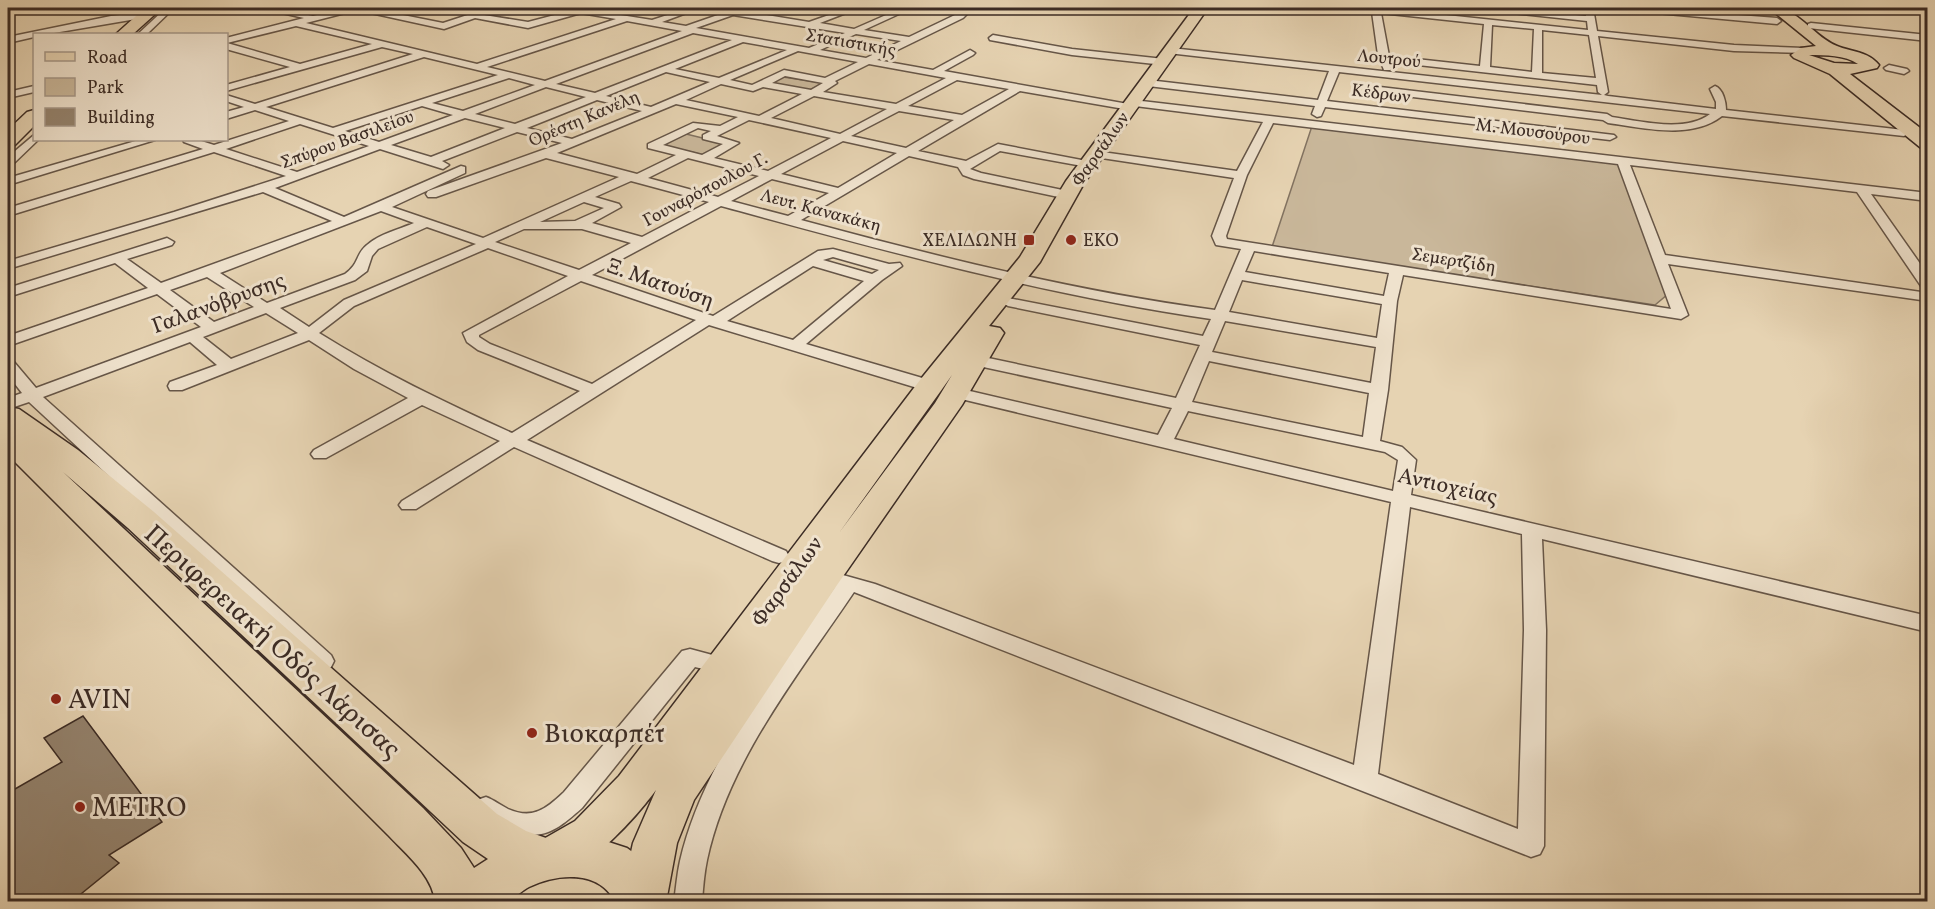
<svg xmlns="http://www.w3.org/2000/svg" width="1935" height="909" font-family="Vollkorn,serif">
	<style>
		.green { fill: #c9b79a; stroke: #827260; stroke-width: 1.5 }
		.building { fill: #94836e; stroke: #3c2c25; stroke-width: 1.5 }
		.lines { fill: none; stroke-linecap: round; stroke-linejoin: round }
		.street-casing { stroke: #665648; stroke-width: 3 }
		.primary-casing { stroke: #3c2c25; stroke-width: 3 }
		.highway-casing { stroke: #3c2c25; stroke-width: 3 }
		.street { fill: #efe2cd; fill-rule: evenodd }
		.primary { fill: #e6d3b2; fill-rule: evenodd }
		.highway { fill: #e6d3b2; fill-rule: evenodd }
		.poi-dot { fill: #8f2418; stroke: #efe2cd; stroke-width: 2 }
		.labels { text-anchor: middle; stroke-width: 6; stroke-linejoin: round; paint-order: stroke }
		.far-street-label { font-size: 18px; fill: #3c2c25; stroke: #efe2cd }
		.far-poi-label { font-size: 18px; fill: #3c2c25; stroke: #efe2cd; text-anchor: end }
		.street-label { font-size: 22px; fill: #3c2c25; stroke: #efe2cd }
		.near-street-label { font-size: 27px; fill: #3c2c25; stroke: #efe2cd }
		.near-poi-label { font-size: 27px; fill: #3c2c25; stroke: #efe2cd; text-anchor: start }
	</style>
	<rect width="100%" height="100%" fill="#e6d3b2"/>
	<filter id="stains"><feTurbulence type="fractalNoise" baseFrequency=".00333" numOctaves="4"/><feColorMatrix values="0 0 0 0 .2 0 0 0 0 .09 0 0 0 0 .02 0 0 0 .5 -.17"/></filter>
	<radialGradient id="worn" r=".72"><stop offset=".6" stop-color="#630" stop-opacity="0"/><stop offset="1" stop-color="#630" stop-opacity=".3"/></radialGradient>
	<g class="green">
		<path d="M 783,77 L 823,83 L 824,84 L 809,90 L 771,83 Z"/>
		<path d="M 1312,126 L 1629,165 L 1668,294 L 1655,305 L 1272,247 Z"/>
		<path d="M 682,133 L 727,144 L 704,155 L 658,144 Z"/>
	</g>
	<path class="building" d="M 83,716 L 162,822 L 109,855 L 119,863 L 71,902 L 8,902 L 8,793 L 62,762 L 44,738 Z"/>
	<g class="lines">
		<defs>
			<g id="street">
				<path d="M 166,8 L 174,8 L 147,34 L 138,34 Z"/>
				<path d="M 260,8 L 274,8 L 313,16 L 346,8 L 368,8 L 443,23 L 489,8 L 499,8 L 484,15 L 528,22 L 570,11 L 562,8 L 577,8 L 652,20 L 689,8 L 700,8 L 662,22 L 686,26 L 738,8 L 745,8 L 743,11 L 809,22 L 849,8 L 859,8 L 820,23 L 854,29 L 902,8 L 912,8 L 864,30 L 909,37 L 957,14 L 965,8 L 973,8 L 963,18 L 877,60 L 933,70 L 970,50 L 975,53 L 973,55 L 944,71 L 1128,104 L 1133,100 L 1928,193 L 1928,201 L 1871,194 L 1928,275 L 1928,290 L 1923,289 L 1857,192 L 1630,165 L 1665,255 L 1928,293 L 1928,301 L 1668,264 L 1688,315 L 1681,319 L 1403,275 L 1397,301 L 1388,390 L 1380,441 L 1402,447 L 1416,460 L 1411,495 L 1928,616 L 1928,632 L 1542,539 L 1546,630 L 1544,846 L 1540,854 L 1531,857 L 854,592 C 798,675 728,761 707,860 C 704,874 703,888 702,902 L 674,902 C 676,888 677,874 680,861 C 703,761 777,669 835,587 L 818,582 L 815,577 L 818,572 L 825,570 L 875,584 L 1354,765 L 1391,502 L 957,398 L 949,393 L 957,388 L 1158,435 L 1172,408 L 974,365 L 966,360 L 974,355 L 1176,398 L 1200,345 L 1008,306 L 1001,302 L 1008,298 L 1203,336 L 1211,319 C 1044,295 883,250 721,206 L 592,275 L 713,316 L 818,251 L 833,249 L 889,264 L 900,263 L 902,266 L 882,280 L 806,344 L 936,382 L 938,386 L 936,390 L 924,390 L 709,325 L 527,440 L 786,551 L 789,556 L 786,561 L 779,563 L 772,561 L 514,447 L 416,509 L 402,509 L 399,505 L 402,501 L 500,441 L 422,405 L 326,458 L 314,458 L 311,454 L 314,450 L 408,398 L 354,369 L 309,340 L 182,390 L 170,390 L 168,386 L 170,382 L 217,365 L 190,342 L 43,397 L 331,655 L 334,661 L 331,667 L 323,669 L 315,667 L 29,402 L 8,409 L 8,398 L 22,393 L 8,375 L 8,360 L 14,362 L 36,388 L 201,327 L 157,294 L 8,346 L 8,336 L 148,288 L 115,263 L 8,297 L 8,288 L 167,238 L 174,242 L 172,245 L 127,259 L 161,283 L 332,221 L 263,192 L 8,269 L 8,261 L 174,212 L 286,176 L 214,152 L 8,216 L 8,208 L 203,149 L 184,142 L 183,140 L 198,140 L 214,145 L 289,121 L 255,110 L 226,119 L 226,112 L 244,107 L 226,101 L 226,95 L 255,104 L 413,54 L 382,47 L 226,91 L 226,85 L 290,67 L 226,49 L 226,38 L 304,18 ZM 357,10 L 444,29 L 475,18 L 528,28 L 581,13 L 616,19 L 477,64 L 306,23 ZM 733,15 L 845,33 L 809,48 L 696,28 ZM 627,21 L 682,31 L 545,81 L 487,67 ZM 296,26 L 372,44 L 300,64 L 227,43 ZM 693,33 L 732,40 L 595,93 L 556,84 ZM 856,34 L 901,41 L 866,58 L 820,50 ZM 743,42 L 787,50 L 719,78 L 675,69 ZM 798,51 L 858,62 L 825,78 L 784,70 L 752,85 L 730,80 ZM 424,57 L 498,75 L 333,128 L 266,107 ZM 869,64 L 946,78 L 896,104 L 823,92 L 837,83 L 835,81 ZM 666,72 L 710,82 L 651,107 L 606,96 ZM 785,76 L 823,83 L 811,90 L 772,83 ZM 509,78 L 535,85 L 463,111 L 432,103 ZM 957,80 L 1009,89 L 962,115 L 908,106 ZM 721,84 L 753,91 L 763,87 L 802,94 L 759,116 L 686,100 ZM 546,87 L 586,97 L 515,124 L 475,114 ZM 1020,91 L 1130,110 L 1135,106 L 1263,122 L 1237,171 L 1095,151 L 1089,154 L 1095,157 L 1234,178 L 1212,236 L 1216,245 L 1241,249 L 1215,310 C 1074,291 938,257 801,220 L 909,156 L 958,167 L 963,175 L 974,179 L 1068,199 L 1072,198 L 1074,195 L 1072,192 L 981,173 L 970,169 L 1000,151 L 1088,167 L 1092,166 L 1092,162 L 998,144 L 966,161 L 918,151 ZM 814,96 L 887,109 L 840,134 L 771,118 ZM 597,100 L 642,111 L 572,139 L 527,128 ZM 676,104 L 738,117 L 720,126 L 693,123 L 648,144 L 648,148 L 676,155 L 637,174 L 557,153 ZM 422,106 L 453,115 L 379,142 L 345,131 ZM 899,111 L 954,120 L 906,148 L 851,136 ZM 465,118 L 505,128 L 431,157 L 391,145 ZM 749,120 L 831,138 L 768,171 L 714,158 L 739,143 L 717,136 ZM 1273,123 L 1618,164 L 1671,309 L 1227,239 L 1226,236 L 1247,175 ZM 300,124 L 369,146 L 297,172 L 226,149 ZM 698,128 L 711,131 L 703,135 L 703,139 L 723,144 L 702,155 L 663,145 ZM 517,132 L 562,143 L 428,191 L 426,194 L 428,197 L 436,197 L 546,158 L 619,177 L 483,238 L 392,207 L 465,173 L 465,167 L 461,166 L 344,217 L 275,188 L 380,149 L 443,169 L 449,165 L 442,161 ZM 843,141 L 897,153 L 838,188 L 781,174 ZM 688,158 L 759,176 L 718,197 L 648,178 ZM 772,179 L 829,193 L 788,216 L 731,201 ZM 631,181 L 709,202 L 642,237 L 592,223 L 621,207 L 619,204 L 595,197 ZM 584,202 L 604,208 L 575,221 L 540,222 ZM 381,211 L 414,223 C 400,229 379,234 367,245 C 355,255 360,263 345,274 L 267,303 L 220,273 ZM 427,227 L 476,244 L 344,300 L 309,327 L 280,308 L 355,280 L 367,271 L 372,256 L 378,249 ZM 524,229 L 582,229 L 631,243 L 579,270 L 495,242 ZM 488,248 L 568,276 L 463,333 L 467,342 L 478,350 L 580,391 L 512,433 C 446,403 381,372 319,333 L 354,306 ZM 1254,251 L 1389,273 L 1384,296 L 1245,272 ZM 833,257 L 879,270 L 872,274 L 823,260 ZM 813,266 L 864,281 L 793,340 L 727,321 ZM 207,277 L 254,307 L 214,322 L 170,290 ZM 1242,280 L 1382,304 L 1377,338 L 1229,312 ZM 581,281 L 696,320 L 592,384 L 490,344 L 479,337 L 479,335 ZM 266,313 L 298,333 L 231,359 L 203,337 ZM 1225,321 L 1376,347 L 1371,383 L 1212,352 ZM 1209,361 L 1369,393 L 1363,437 L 1192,402 ZM 1188,411 L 1385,452 L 1398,460 L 1393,491 L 1174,439 ZM 1410,507 L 1522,534 L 1524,630 L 1518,829 L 1378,774 Z"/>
				<path d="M 1354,8 L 1380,8 L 1588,30 L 1587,21 L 1485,10 L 1481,8 L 1504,8 L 1586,16 L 1585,8 L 1593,8 L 1597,31 L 1734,45 L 1803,48 L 1808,51 L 1806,53 L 1734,51 L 1598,36 L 1608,92 L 1604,95 L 1608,96 L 1716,109 L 1716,102 L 1710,89 L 1715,86 C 1723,89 1726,102 1726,110 L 1904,130 L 1909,133 L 1904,136 L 1722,116 C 1691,140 1644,128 1608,123 L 1603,120 L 1380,93 L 1375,90 L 1380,87 L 1607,114 L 1612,117 C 1641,121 1685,133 1710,114 L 1339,72 L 1327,101 L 1614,135 L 1616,137 L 1610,140 L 1325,107 L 1321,116 L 1317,117 L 1312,114 L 1315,106 L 1148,86 L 1143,83 L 1148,80 L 1318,100 L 1329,71 L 1168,53 L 1168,49 L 1171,48 L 1602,95 L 1598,92 L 1597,85 L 1391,62 L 1390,70 L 1384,70 L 1378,55 L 1372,12 ZM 1381,13 L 1484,24 L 1480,66 L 1389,56 ZM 1492,25 L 1534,29 L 1532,72 L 1490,67 ZM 1542,30 L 1589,35 L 1596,78 L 1542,73 Z"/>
				<path d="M 1620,8 L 1647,8 L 1777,18 L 1781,21 L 1777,24 L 1624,10 Z"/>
				<path d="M 145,12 L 148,13 L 148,17 L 48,34 L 34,34 L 34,37 L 8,43 L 8,37 L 111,16 Z"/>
				<path d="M 1811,23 L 1928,35 L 1928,41 L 1808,28 L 1808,24 Z"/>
				<path d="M 993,35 L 1072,49 L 1164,59 L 1169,62 L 1164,65 L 1072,55 L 990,40 L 989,38 Z"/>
				<path d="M 1889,65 L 1907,69 L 1909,71 L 1904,74 L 1886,70 L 1884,68 Z"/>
				<path d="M 34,86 L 34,92 L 8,98 L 8,92 Z"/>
				<path d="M 34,135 L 34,140 L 38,140 L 12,165 L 8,166 L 8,157 Z"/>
				<path d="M 139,140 L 155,140 L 8,185 L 8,178 Z"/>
				<path d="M 690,649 L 731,660 L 734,666 L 731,672 L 723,674 L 695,667 L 582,808 C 554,833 540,842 503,829 C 490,824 479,821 473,808 L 477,800 L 486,797 C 494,800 500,805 508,809 C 533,820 546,809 564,792 L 682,651 Z"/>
			</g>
			<g id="primary">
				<path d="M 1194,8 L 1208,8 L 1083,185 L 1040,262 L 989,326 L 1000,328 L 1004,333 L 962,405 L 837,585 L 694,800 L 677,843 L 666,902 L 620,902 L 633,843 L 656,790 C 637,816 590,869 558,874 C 553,875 545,871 540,869 L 534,855 L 540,841 L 575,821 L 619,776 L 920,380 L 1020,257 L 1066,181 ZM 952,375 L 935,403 L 839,533 L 940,392 Z"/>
				<path d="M 1769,8 C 1797,5 1812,36 1837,46 C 1851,52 1868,51 1879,65 L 1877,68 L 1850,74 L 1928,134 L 1928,149 L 1921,148 L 1830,74 L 1794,58 L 1791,55 L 1801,48 L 1816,46 ZM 1809,55 C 1825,55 1845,55 1858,64 L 1834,63 Z"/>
			</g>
			<g id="highway">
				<path d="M 145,8 L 162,8 L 133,34 L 116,34 Z"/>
				<path d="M 34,110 L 34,126 L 15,145 L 8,147 L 8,130 L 27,112 Z"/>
				<path d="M 8,407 L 19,409 L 78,450 L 154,512 L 497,814 L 526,831 L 546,838 L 561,835 L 587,835 L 627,848 L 646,862 L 666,902 L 615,902 C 599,869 556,874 529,887 C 521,891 513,900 505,902 C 486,905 454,902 435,902 C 433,876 406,854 389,836 L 8,455 ZM 63,472 L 128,528 L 463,842 L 488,859 L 474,868 L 461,848 L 423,808 Z"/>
			</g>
		</defs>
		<use href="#street" class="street-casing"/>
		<use href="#primary" class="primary-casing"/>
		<use href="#highway" class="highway-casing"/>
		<use href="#street" class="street"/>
		<use href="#primary" class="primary"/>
		<use href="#highway" class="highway"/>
	</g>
	<g class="poi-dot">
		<rect x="1023" y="234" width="12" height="12" rx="3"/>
		<circle cx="1071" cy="240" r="6"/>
		<circle cx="56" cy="699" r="6"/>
		<circle cx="532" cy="733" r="6"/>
		<circle cx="80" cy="807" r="6"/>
	</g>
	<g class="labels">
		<g class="far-street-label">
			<text transform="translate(851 42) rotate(10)" y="6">Στατιστικής</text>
			<text transform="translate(1389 58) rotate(6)" y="6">Λουτρού</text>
			<text transform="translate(1381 93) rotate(7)" y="6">Κέδρων</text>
			<text transform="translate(584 118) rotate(-23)" y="6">Ορέστη Κανέλη</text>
			<text transform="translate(1533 131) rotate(7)" y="6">Μ. Μουσούρου</text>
			<text transform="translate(347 139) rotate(-20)" y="6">Σπύρου Βασιλείου</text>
			<text transform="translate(1100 149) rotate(-55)" y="6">Φαρσάλων</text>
			<text transform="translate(705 189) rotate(-28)" y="6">Γουναρόπουλου Γ.</text>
			<text transform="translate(821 210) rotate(15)" y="6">Λευτ. Κανακάκη</text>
			<text transform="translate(1454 260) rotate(9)" y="6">Σεμερτζίδη</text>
		</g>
		<g class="far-poi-label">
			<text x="1017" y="246">ΧΕΛΙΔΩΝΗ</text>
			<text x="1083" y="246" text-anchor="start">EKO</text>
		</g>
		<g class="street-label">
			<text transform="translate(661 282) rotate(19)" y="8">Ξ. Ματούση</text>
			<text transform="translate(218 302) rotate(-20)" y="8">Γαλανόβρυσης</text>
			<text transform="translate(1448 485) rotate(13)" y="8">Αντιοχείας</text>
			<text transform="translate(786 581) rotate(-54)" y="8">Φαρσάλων</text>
		</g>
		<g class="near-street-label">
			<text transform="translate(273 641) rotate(42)" y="9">Περιφερειακή Οδός Λάρισας</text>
		</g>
		<g class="near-poi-label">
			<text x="68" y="708">AVIN</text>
			<text x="544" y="742">Βιοκαρπέτ</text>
			<text x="92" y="816">METRO</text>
		</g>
	</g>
	<rect width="1935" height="909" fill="none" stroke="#e6d3b2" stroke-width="30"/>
	<rect x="9" y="9" width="1917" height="891" fill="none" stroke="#3c2c25" stroke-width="3"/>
	<rect x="15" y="15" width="1905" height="879" fill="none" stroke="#3c2c25" stroke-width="1.5"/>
	<rect x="33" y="33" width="195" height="108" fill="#efe2cd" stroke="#a7998a" stroke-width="1.5"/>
	<rect x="45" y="52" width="30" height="9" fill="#e6d3b2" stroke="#a7998a" stroke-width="1.5"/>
	<text x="87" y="63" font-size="18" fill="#3c2c25">Road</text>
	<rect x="45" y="78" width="30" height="18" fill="#c9b79a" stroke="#a7998a" stroke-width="1.5"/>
	<text x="87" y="93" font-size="18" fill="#3c2c25">Park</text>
	<rect x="45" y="108" width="30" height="18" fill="#94836e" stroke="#a7998a" stroke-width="1.5"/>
	<text x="87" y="123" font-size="18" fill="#3c2c25">Building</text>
	<rect width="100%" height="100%" filter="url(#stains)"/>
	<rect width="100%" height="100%" fill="url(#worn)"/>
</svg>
